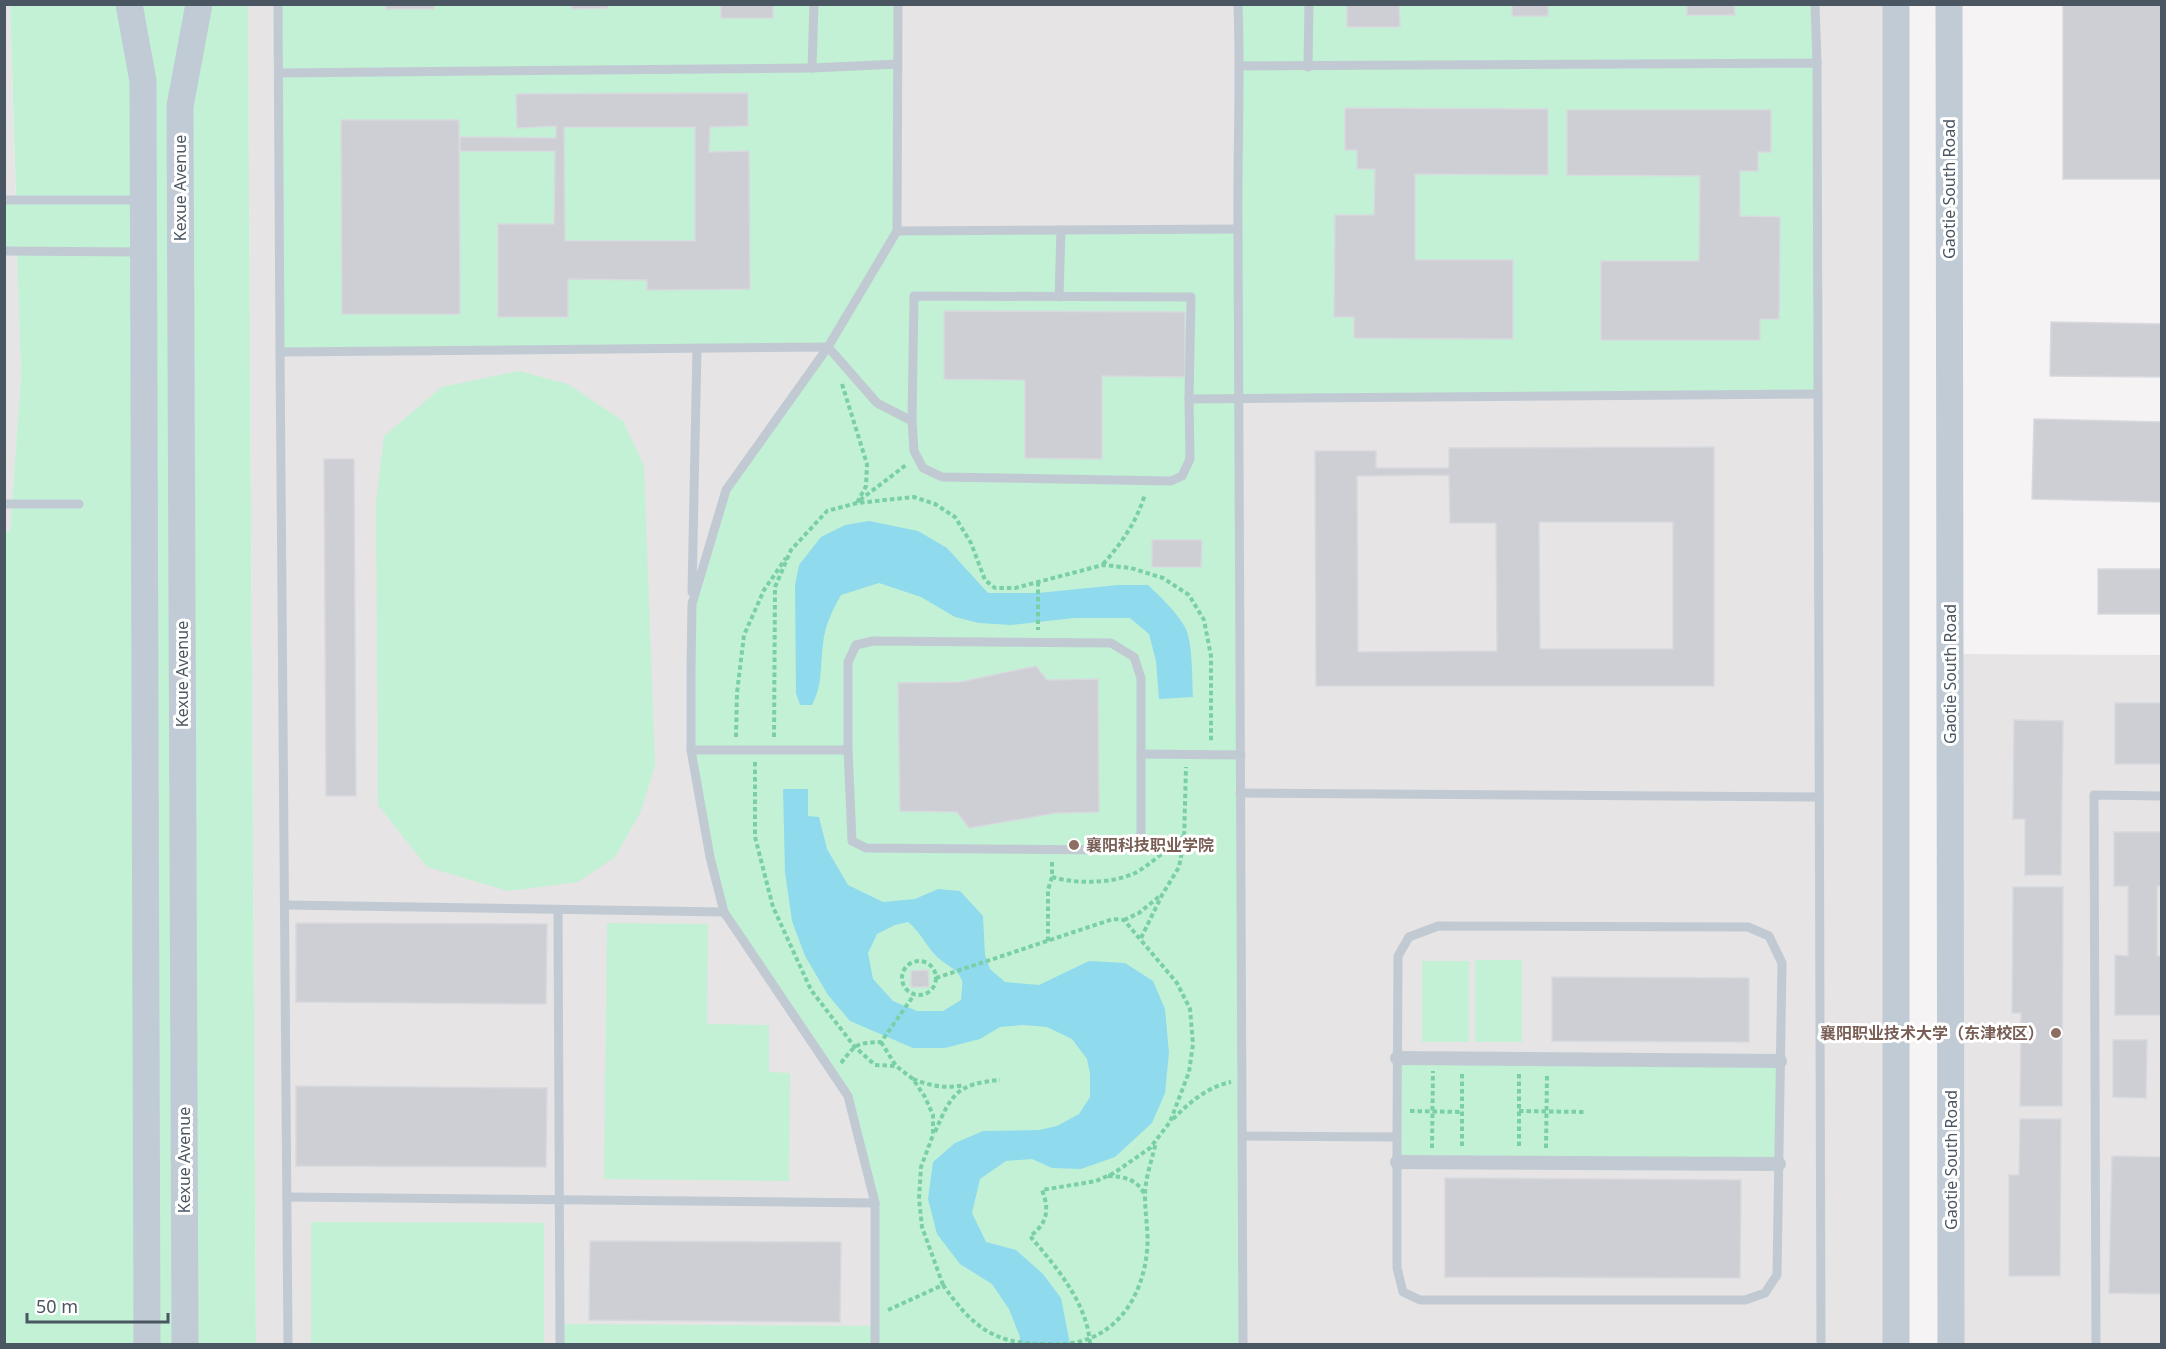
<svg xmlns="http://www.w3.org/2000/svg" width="2166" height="1349" font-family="'Noto Sans','Noto Sans SC',sans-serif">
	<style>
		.education { fill: #e6e4e5 }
		.green { fill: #c3f1d5 }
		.water { fill: #90daee; fill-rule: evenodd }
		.building { fill: #cdcfd5; stroke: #d7d9de; stroke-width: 1.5; fill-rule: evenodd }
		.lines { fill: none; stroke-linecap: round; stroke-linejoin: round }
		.path { stroke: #7ad0a6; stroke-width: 4; stroke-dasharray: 4.5 3; stroke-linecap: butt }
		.service { stroke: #c1cad2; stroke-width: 9 }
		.pedestrian { stroke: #c1cad2; stroke-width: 14 }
		.secondary { stroke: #c1cbd6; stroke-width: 27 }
		.education-dot { fill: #8d6e63; stroke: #fff; stroke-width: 2 }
		.labels { text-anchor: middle; stroke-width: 6; stroke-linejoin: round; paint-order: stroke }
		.street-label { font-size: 16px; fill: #4a5661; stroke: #fff }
		.education-label { font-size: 16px; font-weight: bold; fill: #785e54; stroke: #fff; text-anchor: start }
	</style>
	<rect width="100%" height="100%" fill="#f5f3f3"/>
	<g class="education">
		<path d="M 10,4 L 21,376 L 10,532 L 5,549 L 4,5 Z"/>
		<path d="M 248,5 L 1896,5 L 1896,1344 L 256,1344 Z"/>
		<path d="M 1950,654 L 2161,655 L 2161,1344 L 1951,1344 Z"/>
	</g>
	<g class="green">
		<path d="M 10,5 L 248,5 L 256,1344 L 5,1344 L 4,532 L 10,531 L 21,376 L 17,251 L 5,251 L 4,200 L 16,199 Z"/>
		<path d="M 278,5 L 898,5 L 897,231 L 1237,229 L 1238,5 L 1815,5 L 1818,394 L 1240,399 L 1243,1344 L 560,1344 L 560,1324 L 874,1326 L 875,1203 L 848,1096 L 724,912 L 691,750 L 692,604 L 726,490 L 828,347 L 280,352 Z"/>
		<path d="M 518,371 L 568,384 L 623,421 L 644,466 L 655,766 L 640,813 L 615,857 L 578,882 L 508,891 L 427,867 L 378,805 L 376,503 L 384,436 L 442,387 Z"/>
		<path d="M 607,923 L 708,924 L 707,1024 L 769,1025 L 769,1072 L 790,1073 L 789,1181 L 604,1179 Z"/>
		<rect x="1475" y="960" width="47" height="82"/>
		<rect x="1422" y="961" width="47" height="81"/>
		<path d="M 1397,1058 L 1780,1061 L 1779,1164 L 1397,1162 Z"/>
		<path d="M 311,1222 L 544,1223 L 544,1344 L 311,1344 Z"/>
	</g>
	<g class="water">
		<path d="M 869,521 L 918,531 L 947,548 L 988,593 L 1038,593 L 1118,585 L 1148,585 C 1161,597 1176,612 1185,627 C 1193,642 1192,680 1193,697 L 1159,699 L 1156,661 L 1149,634 L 1130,618 L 1074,618 L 1011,625 L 979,623 L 955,617 L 921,597 L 879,583 L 841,595 C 832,611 825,625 823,644 C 820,667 823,684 812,705 L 800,705 L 796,693 L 795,585 L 799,565 L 821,537 L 845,525 Z"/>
		<path d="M 783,789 L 808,789 L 808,816 L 819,817 L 827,849 L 848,885 L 883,902 L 915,899 L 938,889 L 960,891 L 983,916 L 985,955 L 990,969 L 1005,982 L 1039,985 L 1089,961 L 1125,963 L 1153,981 L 1165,1009 L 1169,1053 L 1165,1093 L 1152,1123 L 1115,1157 L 1081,1169 L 1052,1168 L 1032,1159 L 1006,1161 L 980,1179 L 972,1213 L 986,1242 L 1016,1250 L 1043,1274 L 1061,1298 L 1070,1344 L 1020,1344 L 1020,1337 L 1009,1309 L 992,1284 L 960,1264 L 937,1234 L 928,1199 L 933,1162 L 955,1143 L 983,1131 L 1039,1130 L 1057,1126 L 1079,1114 L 1090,1097 L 1090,1074 L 1087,1059 L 1072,1039 L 1047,1027 L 1023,1025 L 1000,1027 L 980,1039 L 945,1048 L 913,1048 L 850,1021 L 828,995 L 805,956 L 792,921 L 785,872 ZM 908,922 C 922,933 928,951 942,961 C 950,967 959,971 962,981 C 963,986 961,995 961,1000 L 943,1011 L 917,1011 L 893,1001 L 873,979 L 868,953 L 877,934 L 895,925 Z"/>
	</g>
	<g class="building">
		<rect x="386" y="4" width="48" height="5"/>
		<path d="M 572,4 L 608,4 L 608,8 L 572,9 Z"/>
		<rect x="721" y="4" width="52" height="14"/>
		<path d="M 1347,4 L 1399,4 L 1400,27 L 1347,27 Z"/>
		<rect x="1512" y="4" width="36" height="12"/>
		<path d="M 1687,4 L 1734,4 L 1735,15 L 1687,15 Z"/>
		<rect x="2063" y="4" width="99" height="175"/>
		<path d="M 748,93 L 748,126 L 710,127 L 709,152 L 749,151 L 750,289 L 647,290 L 647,280 L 568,279 L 568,317 L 498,317 L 498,224 L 554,224 L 555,151 L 460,151 L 460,137 L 556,138 L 556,126 L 517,128 L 516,94 ZM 564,127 L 695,127 L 695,241 L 565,241 Z"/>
		<path d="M 1345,108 L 1548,109 L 1548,175 L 1415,174 L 1415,260 L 1513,260 L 1513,339 L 1354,338 L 1354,317 L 1334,317 L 1335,215 L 1374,215 L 1375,169 L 1357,169 L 1357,150 L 1345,150 Z"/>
		<path d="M 1567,110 L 1771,110 L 1771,152 L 1758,152 L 1758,171 L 1740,171 L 1740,216 L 1780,217 L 1779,319 L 1760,319 L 1760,340 L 1601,340 L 1601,261 L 1699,261 L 1700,176 L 1567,175 Z"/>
		<path d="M 341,120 L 459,120 L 460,314 L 342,314 Z"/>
		<path d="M 944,311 L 1185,312 L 1185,377 L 1102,376 L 1102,459 L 1025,458 L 1025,380 L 944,379 Z"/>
		<path d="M 2051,322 L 2162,324 L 2162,377 L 2050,376 Z"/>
		<path d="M 2034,419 L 2162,422 L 2162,502 L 2032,499 Z"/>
		<path d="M 1714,447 L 1714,686 L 1316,686 L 1315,451 L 1376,451 L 1376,468 L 1449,468 L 1449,448 ZM 1449,475 L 1450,523 L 1496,523 L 1497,651 L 1358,652 L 1357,476 ZM 1539,522 L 1673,522 L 1673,649 L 1540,649 Z"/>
		<path d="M 324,459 L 354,459 L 356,796 L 326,796 Z"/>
		<path d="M 1152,540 L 1202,540 L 1201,567 L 1152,567 Z"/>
		<rect x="2098" y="569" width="64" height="45"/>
		<path d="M 1036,666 L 1047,680 L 1098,679 L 1099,812 L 1056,813 L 969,828 L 957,812 L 900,811 L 898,683 L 960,682 Z"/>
		<rect x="2115" y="703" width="47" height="61"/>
		<path d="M 2014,720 L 2063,721 L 2061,875 L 2025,875 L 2025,819 L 2013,819 Z"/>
		<path d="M 2114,832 L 2162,832 L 2162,886 L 2157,886 L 2157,956 L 2162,956 L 2162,1015 L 2115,1015 L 2115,955 L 2128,956 L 2128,886 L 2114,886 Z"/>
		<path d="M 2013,887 L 2063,887 L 2062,1106 L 2020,1106 L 2021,1013 L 2012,1013 Z"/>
		<path d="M 296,923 L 547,924 L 546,1004 L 296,1002 Z"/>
		<path d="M 928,970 L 929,987 L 911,987 L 911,971 Z"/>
		<path d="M 1552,977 L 1749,978 L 1749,1042 L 1552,1041 Z"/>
		<path d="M 2113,1040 L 2147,1040 L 2146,1098 L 2113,1097 Z"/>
		<path d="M 296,1086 L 547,1088 L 546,1167 L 296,1166 Z"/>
		<path d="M 2020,1119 L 2061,1119 L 2060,1276 L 2009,1276 L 2009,1175 L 2019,1175 Z"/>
		<path d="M 2112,1156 L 2162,1157 L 2162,1294 L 2109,1293 Z"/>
		<path d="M 1445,1178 L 1741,1180 L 1740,1278 L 1445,1277 Z"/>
		<path d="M 590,1241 L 841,1242 L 840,1322 L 589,1320 Z"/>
	</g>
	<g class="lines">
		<g class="path">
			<path d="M 842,384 L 867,464 L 866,486 L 857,503"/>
			<path d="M 860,500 L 906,465"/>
			<path d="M 1103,564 C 1122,543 1137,521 1145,494"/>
			<path d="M 1038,582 L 1038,630"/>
			<path d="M 736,737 L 737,693 L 744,635 L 764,590 L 786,558"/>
			<path d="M 774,737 L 775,587 L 791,550 L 827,511 L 857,503 L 914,497 L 935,504 L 955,517 L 971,543 L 985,580 L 995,588 L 1015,588 L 1103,565 L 1131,568 L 1163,578 L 1189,595 L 1204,620 L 1211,656 L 1211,741"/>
			<path d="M 755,762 L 755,837 L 773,907 L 811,990 L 854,1046 L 875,1065 L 896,1066"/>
			<path d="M 1052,877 C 1076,884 1111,884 1135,873 C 1149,866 1170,846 1184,836"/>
			<path d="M 1124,920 L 1139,913 L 1161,895"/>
			<path d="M 1141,938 L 1162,895 L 1179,867 L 1184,841 L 1186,767"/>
			<path d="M 1048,941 L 1048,890 L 1052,877 L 1052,861"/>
			<circle cx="919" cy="978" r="17"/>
			<path d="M 936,978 L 1113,919 L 1124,920 L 1177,983 L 1190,1009 L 1193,1044 L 1189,1072 L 1170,1122 L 1150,1148 L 1114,1173 L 1096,1181 L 1042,1190 C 1050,1210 1047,1224 1030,1236 C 1056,1267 1087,1302 1090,1344"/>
			<path d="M 881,1042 L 896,1066 L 913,1079 L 925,1097 L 933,1115 L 933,1135 L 921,1167 L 919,1199 L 922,1227 L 943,1285"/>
			<path d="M 841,1063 C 856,1044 856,1043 881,1042 L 914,995"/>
			<path d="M 1462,1074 L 1462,1148"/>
			<path d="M 1519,1074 L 1519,1148"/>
			<path d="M 913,1079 C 930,1086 947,1089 964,1085"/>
			<path d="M 1410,1111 L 1462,1112"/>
			<path d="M 1519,1111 L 1585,1112"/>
			<path d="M 1173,1119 C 1190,1102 1207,1087 1231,1082"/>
			<path d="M 935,1132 C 952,1093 957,1084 1000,1080"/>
			<path d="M 1432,1148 L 1433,1071"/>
			<path d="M 1546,1148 L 1547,1075"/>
			<path d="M 1108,1176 C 1124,1177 1135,1178 1144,1193"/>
			<path d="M 888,1310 L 943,1285 C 972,1326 993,1344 1044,1344 C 1053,1344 1063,1345 1072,1343 C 1118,1336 1143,1295 1147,1251 C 1149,1233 1145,1215 1145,1196 C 1145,1178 1152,1160 1156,1142"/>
		</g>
		<g class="service">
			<path d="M 278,4 L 280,352 L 828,347 L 877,403 L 912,421 L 914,451 L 923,468 L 942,477 L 1171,481 L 1182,476 L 1190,459 L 1189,399 L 1818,394"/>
			<path d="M 814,4 L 812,68 L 898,64"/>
			<path d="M 1238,4 C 1241,81 1237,157 1238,233 C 1242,604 1242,974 1243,1344"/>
			<path d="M 1815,4 L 1817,63"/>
			<path d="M 1240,66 L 1817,63 L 1821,1344"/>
			<path d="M 1308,67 L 1309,4"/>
			<path d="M 279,73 L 812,68"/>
			<path d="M 4,200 L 140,200"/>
			<path d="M 897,231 L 1237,229"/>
			<path d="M 4,251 L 140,252"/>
			<path d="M 1059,297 L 1061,230"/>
			<path d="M 280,352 L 288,1344"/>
			<path d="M 912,421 L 914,296 L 1191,297 L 1189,399"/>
			<path d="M 4,504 L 79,504"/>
			<path d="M 692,592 L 697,348"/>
			<path d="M 691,750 L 848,750 L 848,662 L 856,645 L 873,641 L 1111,643 L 1134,657 L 1141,678 L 1141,834 L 1133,845 L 1118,850 L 866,848 L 852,841 L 848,750"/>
			<path d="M 1141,754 L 1241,755"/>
			<path d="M 1240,793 L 1819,797"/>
			<path d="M 286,905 L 724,912"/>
			<path d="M 558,910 L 560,1344"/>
			<path d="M 1243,1136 L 1397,1137 L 1398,956 L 1409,937 L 1438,926 L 1748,927 L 1769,936 L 1782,963 L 1777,1275 L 1765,1293 L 1745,1300 L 1420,1300 L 1403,1292 L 1397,1268 L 1397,1137"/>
			<path d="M 287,1197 L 875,1203"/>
			<path d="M 875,1344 L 875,1203 L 848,1096 L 724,912 L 710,857 L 691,750 L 691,670 L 692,604 L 726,490 L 828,347 L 897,231 L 898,4"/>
			<path d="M 2096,1344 L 2094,795 L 2162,796"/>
		</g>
		<g class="pedestrian">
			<path d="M 1397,1058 L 1780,1061"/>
			<path d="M 1397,1162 L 1779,1164"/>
		</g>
		<g class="secondary">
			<path d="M 129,4 L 143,81 L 147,1344"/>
			<path d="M 1896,4 L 1896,1344"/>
			<path d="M 1949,4 L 1951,1344"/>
			<path d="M 185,1344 L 180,106 L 199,4"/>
		</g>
	</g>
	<g class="education-dot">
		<circle cx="1074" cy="845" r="6"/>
		<circle cx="2056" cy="1033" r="6"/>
	</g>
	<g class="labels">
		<g class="street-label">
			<text transform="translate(180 188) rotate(-90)" y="6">Kexue Avenue</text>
			<text transform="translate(1949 189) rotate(-90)" y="6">Gaotie South Road</text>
			<text transform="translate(182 674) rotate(-90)" y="6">Kexue Avenue</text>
			<text transform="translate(1950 674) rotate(-90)" y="6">Gaotie South Road</text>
			<text transform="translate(184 1160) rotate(-90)" y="6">Kexue Avenue</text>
			<text transform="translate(1951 1160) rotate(-90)" y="6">Gaotie South Road</text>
		</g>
		<g class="education-label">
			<text x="1086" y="851">襄阳科技职业学院</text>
			<text x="2044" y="1039" text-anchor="end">襄阳职业技术大学（东津校区）</text>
		</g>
	</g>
	<rect width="2166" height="1349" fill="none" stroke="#4a5661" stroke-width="12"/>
	<path d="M27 1313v9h141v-9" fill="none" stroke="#4a5661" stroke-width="3"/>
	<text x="36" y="1313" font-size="18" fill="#4a5661" stroke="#ffffff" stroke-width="4.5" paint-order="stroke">50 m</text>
</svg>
